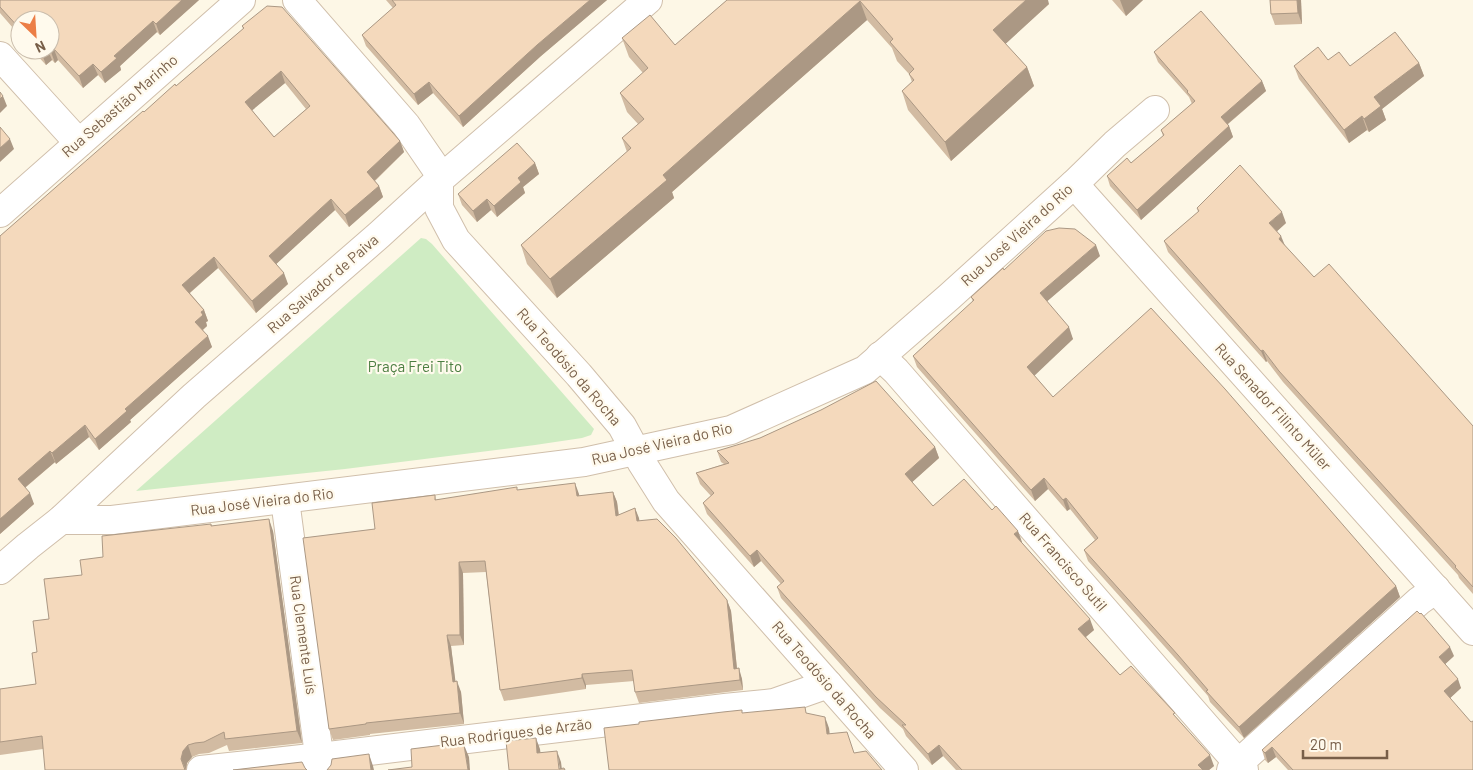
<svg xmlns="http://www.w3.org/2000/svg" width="1473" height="770" font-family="Barlow,sans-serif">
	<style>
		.green { fill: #cfecc3 }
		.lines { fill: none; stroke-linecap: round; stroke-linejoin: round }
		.minor-casing { stroke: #d0bfab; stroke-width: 30 }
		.minor { stroke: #fff; stroke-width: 28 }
		.wall { fill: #d2bba2; fill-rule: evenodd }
		.shaded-wall { fill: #ab9884 }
		.building { fill: #f4d9bc; stroke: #ab9884; fill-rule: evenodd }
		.labels { text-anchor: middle; stroke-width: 4.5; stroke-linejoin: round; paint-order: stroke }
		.street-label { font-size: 15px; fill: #785f49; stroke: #fffaed }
		.park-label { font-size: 15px; fill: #4c7e41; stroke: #fffaed }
	</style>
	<rect width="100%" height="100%" fill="#fdf7e6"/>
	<path class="green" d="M 421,238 L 426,239 L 432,244 L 594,429 L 591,435 L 582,438 L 535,445 L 345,469 L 136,491 Z"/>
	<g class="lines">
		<defs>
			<g id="minor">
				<path d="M 297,0 L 406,125 L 439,173 L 439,208 L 456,240 L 579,375 L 622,426 L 642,463 L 666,501 L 904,770"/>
				<path d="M 0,56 L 79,143"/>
				<path d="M 1074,184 L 1473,631"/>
				<path d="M 0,213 L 241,0"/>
				<path d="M 880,356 L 896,371 L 1244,770"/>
				<path d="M 285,500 L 321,770"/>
				<path d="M 61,520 L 112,520 L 584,462 L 731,430 L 865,370 L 949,297 L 1074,184 L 1115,144 L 1155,110"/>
				<path d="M 0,570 L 28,546 L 61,520 L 194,396 L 379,235 L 438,181 L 648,0"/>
				<path d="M 201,770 L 320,757 L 725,708 L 774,703 L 828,684"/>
				<path d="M 1231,770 L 1419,601 L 1436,589"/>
			</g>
		</defs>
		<use href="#minor" class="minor-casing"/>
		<use href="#minor" class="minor"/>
	</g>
	<g class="wall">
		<path d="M 0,0 L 199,0 L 160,35 L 157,32 L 120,66 L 121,70 L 105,83 L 98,75 L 83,88 L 58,60 L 55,63 L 52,60 L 46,65 L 32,50 L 50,50 L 20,20 L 20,36 L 0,13 Z"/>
		<path d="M 386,0 L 607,0 L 541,56 L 463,127 L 433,93 L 418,105 L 366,46 L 362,35 L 393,8 Z"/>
		<path d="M 727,0 L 1049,4 L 1005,44 L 1027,67 L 1034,86 L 951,161 L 908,110 L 902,91 L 912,82 L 909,74 L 897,61 L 892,48 L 867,20 L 672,192 L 674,198 L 557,298 L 527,264 L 521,245 L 627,152 L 622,138 L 638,124 L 627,112 L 620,93 L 643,73 L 629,57 L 622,38 L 675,45 Z"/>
		<path d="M 1112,0 L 1143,0 L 1126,16 Z"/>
		<path d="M 1270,0 L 1301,0 L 1302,24 L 1275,25 L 1271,14 Z"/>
		<path d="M 242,26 L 400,141 L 404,152 L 375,181 L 379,186 L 383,197 L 349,227 L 335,210 L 276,264 L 288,284 L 256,313 L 218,268 L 190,293 L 204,310 L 208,321 L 206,322 L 207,326 L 203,330 L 212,347 L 130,420 L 131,422 L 99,450 L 89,437 L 56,464 L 55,462 L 25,488 L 34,504 L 0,534 L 0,236 L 144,112 L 176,86 L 243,29 ZM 285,83 L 306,109 L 274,137 L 252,110 Z"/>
		<path d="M 1154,52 L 1262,81 L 1266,91 L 1227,125 L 1229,126 L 1233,137 L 1141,220 L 1110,186 L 1107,176 L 1131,163 L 1163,136 L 1161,130 L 1192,104 L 1189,97 L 1158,62 Z"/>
		<path d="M 1328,60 L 1350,66 L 1419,63 L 1424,76 L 1382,109 L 1386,120 L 1369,132 L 1367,130 L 1349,143 L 1299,79 L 1294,66 Z"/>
		<path d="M 535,163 L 539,174 L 523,187 L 525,193 L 497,217 L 491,210 L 477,222 L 462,205 L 458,194 Z"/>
		<path d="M 1197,208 L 1286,223 L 1277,231 L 1284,245 L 1314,277 L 1473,426 L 1473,594 L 1459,578 L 1458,575 L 1283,382 L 1267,361 L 1266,362 L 1168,252 L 1164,241 L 1198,212 Z"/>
		<path d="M 1100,256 L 1047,301 L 1073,339 L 1034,375 L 1053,397 L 1396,586 L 1400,597 L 1244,738 L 1210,702 L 1208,696 L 1182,666 L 1088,561 L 1084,550 L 1095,540 L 1070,509 L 1067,511 L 1048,489 L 1035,501 L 917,367 L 913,356 L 973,302 L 971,297 L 1004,270 Z"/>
		<path d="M 935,447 L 939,458 L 912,482 L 933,506 L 1022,542 L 1022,543 L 1094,630 L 1086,637 L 1120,675 L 1177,718 L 1214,766 L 1209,770 L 956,770 L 943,756 L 932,765 L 906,736 L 903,729 L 880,708 L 781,598 L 777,587 L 781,584 L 761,561 L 754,567 L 707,514 L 703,503 L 711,496 L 700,484 L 696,473 L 724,464 L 721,462 L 717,451 Z"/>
		<path d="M 518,490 L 579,494 L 579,496 L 613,492 L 617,502 L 619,515 L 635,508 L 639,521 L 727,600 L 731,611 L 737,668 L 742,679 L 743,690 L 639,703 L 635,692 L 634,681 L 586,685 L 586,689 L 504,701 L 500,690 L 486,572 L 463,573 L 464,645 L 451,646 L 455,681 L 461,692 L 464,724 L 370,734 L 370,735 L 333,740 L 329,729 L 375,529 L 435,495 L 436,500 Z"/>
		<path d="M 211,524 L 212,526 L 273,531 L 302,743 L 229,751 L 227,745 L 209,753 L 199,754 L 192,757 L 187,763 L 186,770 L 43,749 L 0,755 L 0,689 L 36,684 L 37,652 L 49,619 L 82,575 L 103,557 Z"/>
		<path d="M 1454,656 L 1445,664 L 1461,688 L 1450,698 L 1473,770 L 1288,770 L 1276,757 L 1268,763 L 1265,760 L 1262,750 Z"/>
	</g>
	<g class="shaded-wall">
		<path d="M 182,0 L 199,0 L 160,35 L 156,24 Z"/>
		<path d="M 590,0 L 607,0 L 541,56 L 463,127 L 459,116 L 537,45 Z"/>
		<path d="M 1026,0 L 1048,0 L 1049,4 L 1000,49 L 993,30 Z"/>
		<path d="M 1120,0 L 1143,0 L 1126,16 Z"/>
		<path d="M 1297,0 L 1301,0 L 1302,24 L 1298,13 Z"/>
		<path d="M 860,1 L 867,20 L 672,192 L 674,198 L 557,298 L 550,279 L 663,175 Z"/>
		<path d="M 153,21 L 157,32 L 120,66 L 121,70 L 105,83 L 101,72 L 114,56 Z"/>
		<path d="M 54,49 L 58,60 L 55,63 L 51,52 Z"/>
		<path d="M 46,50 L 48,50 L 52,60 L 46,65 L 42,54 Z"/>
		<path d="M 1419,63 L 1424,76 L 1382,109 L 1386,120 L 1369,132 L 1364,119 L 1374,97 Z"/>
		<path d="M 93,64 L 98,75 L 83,88 L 79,76 Z"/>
		<path d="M 1027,67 L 1034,86 L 951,161 L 945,142 Z"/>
		<path d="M 281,71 L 285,83 L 249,113 L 245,102 Z"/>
		<path d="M 1262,81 L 1266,91 L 1224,127 L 1221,117 Z"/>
		<path d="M 429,82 L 433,93 L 418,105 L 414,94 Z"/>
		<path d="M 3,96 L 7,106 L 0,113 L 0,99 Z"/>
		<path d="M 1362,116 L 1367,130 L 1349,143 L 1344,130 Z"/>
		<path d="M 1229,126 L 1233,137 L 1141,220 L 1137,210 Z"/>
		<path d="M 10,139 L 14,149 L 0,162 L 0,148 Z"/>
		<path d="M 400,141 L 404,152 L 371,184 L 367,172 Z"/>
		<path d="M 535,163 L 539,174 L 523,187 L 525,193 L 497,217 L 494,206 L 518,178 Z"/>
		<path d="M 379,186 L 383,197 L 349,227 L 345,215 Z"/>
		<path d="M 331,199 L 335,210 L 273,267 L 269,256 Z"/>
		<path d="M 487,199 L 491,210 L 477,222 L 473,211 Z"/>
		<path d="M 1282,212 L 1286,223 L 1274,234 L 1269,223 Z"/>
		<path d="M 1281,236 L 1286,248 L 1279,239 Z"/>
		<path d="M 1096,245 L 1100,256 L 1044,304 L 1040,293 Z"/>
		<path d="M 214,257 L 218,268 L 186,296 L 182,285 Z"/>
		<path d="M 284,273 L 288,284 L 256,313 L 252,301 Z"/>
		<path d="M 204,310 L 208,321 L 206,322 L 207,326 L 199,333 L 195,322 L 201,312 Z"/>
		<path d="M 1069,327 L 1073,339 L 1031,379 L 1027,367 Z"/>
		<path d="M 208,336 L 212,347 L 130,420 L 131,422 L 99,450 L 95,439 L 125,409 Z"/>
		<path d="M 1263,350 L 1267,361 L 1266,362 L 1261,351 Z"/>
		<path d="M 85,425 L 89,437 L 56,464 L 52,453 Z"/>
		<path d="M 935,447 L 939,458 L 909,485 L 905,474 Z"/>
		<path d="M 50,451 L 55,462 L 22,490 L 18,479 Z"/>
		<path d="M 1044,478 L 1048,489 L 1035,501 L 1031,490 Z"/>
		<path d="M 575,483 L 579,494 L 581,507 L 577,496 Z"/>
		<path d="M 613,492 L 617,502 L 620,527 L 616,516 Z"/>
		<path d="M 30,493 L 34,504 L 0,534 L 0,519 Z"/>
		<path d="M 1066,498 L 1070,509 L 1067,511 L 1063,500 Z"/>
		<path d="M 635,508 L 639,518 L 641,532 L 637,521 Z"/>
		<path d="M 269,519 L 273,531 L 302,743 L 297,731 Z"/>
		<path d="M 1018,531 L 1022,542 L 1018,545 L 1014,534 Z"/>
		<path d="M 757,550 L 761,561 L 754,567 L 750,556 Z"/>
		<path d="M 459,562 L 463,573 L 464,645 L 460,635 Z"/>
		<path d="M 1396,586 L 1400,597 L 1244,738 L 1239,727 Z"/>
		<path d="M 727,600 L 731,611 L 738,679 L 734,669 Z"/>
		<path d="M 1090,619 L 1094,630 L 1082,640 L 1078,629 Z"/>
		<path d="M 447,635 L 451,646 L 457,693 L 453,682 Z"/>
		<path d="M 1450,647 L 1454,656 L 1442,667 L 1439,657 Z"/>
		<path d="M 739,668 L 742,679 L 743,690 L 740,680 Z"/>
		<path d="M 582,674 L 586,685 L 586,689 L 582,678 Z"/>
		<path d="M 1458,679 L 1461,688 L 1447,701 L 1444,691 Z"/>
		<path d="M 457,681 L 461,692 L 464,724 L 460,713 Z"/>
		<path d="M 825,717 L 829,728 L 831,745 L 827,734 Z"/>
		<path d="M 536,738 L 540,749 L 542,764 L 537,753 Z"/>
		<path d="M 188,745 L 192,757 L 187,763 L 186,770 L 181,759 L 183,751 Z"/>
		<path d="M 464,745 L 469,757 L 470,770 L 468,770 Z"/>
		<path d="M 939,745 L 943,756 L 932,765 L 928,754 Z"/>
		<path d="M 1272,747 L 1276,757 L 1268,763 L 1265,753 Z"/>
		<path d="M 557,751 L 561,762 L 562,770 L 560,770 Z"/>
		<path d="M 369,754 L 373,766 L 374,770 L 371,770 Z"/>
		<path d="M 1210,755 L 1214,766 L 1209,770 L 1200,770 L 1198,765 Z"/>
	</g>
	<g class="building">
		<path d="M 0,0 L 182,0 L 156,24 L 153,21 L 114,56 L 117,58 L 101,72 L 93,64 L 79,76 L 54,49 L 51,52 L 49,50 L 50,50 L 50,20 L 20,20 L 20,29 L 0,7 Z"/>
		<path d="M 392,0 L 590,0 L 537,45 L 459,116 L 429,82 L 414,94 L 362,35 L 396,5 Z"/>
		<path d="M 727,0 L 1026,0 L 993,30 L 1027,67 L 945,142 L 902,91 L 914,80 L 909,74 L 914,69 L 890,42 L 893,39 L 860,1 L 663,175 L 667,180 L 550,279 L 521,245 L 631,148 L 622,138 L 644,119 L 620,93 L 648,68 L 622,38 L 650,15 L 675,45 Z"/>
		<path d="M 1270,0 L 1297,0 L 1298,13 L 1271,14 Z"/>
		<path d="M 267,6 L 282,7 L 400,141 L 367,172 L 379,186 L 345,215 L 331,199 L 269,256 L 284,273 L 252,301 L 214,257 L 182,285 L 204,310 L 201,312 L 203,315 L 195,322 L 208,336 L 125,409 L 127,411 L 95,439 L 85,425 L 52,453 L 50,451 L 18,479 L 30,493 L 0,519 L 0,236 L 143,111 L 144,112 L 175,84 L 176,86 L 244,28 L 242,26 ZM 281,71 L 310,106 L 274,137 L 245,102 Z"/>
		<path d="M 1201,11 L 1262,81 L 1221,117 L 1229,126 L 1137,210 L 1107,176 L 1127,158 L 1131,163 L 1164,135 L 1161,130 L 1195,101 L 1187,92 L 1188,91 L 1154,52 Z"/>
		<path d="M 1395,32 L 1419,63 L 1374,97 L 1381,106 L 1364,119 L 1362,116 L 1344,130 L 1294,66 L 1318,47 L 1328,60 L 1339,52 L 1350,66 Z"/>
		<path d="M 38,50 L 46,50 L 42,54 Z"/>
		<path d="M 0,92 L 3,96 L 0,99 Z"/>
		<path d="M 0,127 L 10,139 L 0,148 Z"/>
		<path d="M 517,143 L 535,163 L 518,178 L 521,182 L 494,206 L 487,199 L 473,211 L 458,194 Z"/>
		<path d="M 1240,165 L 1282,212 L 1269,223 L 1281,236 L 1279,239 L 1314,277 L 1329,264 L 1473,426 L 1473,587 L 1455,567 L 1456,566 L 1279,371 L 1263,350 L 1261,351 L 1164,241 L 1199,211 L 1197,208 Z"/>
		<path d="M 1059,228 L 1075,229 L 1096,245 L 1040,293 L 1069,327 L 1027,367 L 1053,397 L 1151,308 L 1225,389 L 1396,586 L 1239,727 L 1206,691 L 1208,690 L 1178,655 L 1084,550 L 1098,538 L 1066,498 L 1063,500 L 1044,478 L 1031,490 L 913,356 L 974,300 L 971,297 L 1003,268 L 1004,270 L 1046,231 Z"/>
		<path d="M 876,381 L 935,447 L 905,474 L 933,506 L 964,479 L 992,510 L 996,506 L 1018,531 L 1014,534 L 1090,619 L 1078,629 L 1120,675 L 1131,666 L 1175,713 L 1173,714 L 1210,755 L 1198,765 L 1203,770 L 962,770 L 939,745 L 928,754 L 902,725 L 906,725 L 876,697 L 777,587 L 784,581 L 757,550 L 750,556 L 703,503 L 714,493 L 696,473 L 729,463 L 717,451 L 760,438 L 821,410 Z"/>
		<path d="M 575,483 L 577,496 L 613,492 L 616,516 L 635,508 L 637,521 L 657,519 L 676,538 L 727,600 L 734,669 L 739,668 L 740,680 L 635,692 L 632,670 L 582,674 L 582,678 L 500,690 L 485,561 L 459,562 L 460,635 L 447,635 L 453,682 L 457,681 L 460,713 L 366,723 L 366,724 L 329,729 L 303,538 L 375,529 L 372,503 L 435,495 L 435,500 L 517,487 L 517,490 Z"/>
		<path d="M 269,519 L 297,731 L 225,739 L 224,732 L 204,742 L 195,743 L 188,745 L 183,751 L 181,759 L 185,770 L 45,770 L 42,736 L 0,742 L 0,689 L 36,684 L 32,653 L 37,652 L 33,621 L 49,619 L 44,579 L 82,575 L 80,560 L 103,557 L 102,536 L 211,524 L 211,526 Z"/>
		<path d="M 1417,611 L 1420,614 L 1421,613 L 1450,647 L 1439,657 L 1458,679 L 1444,691 L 1471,722 L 1473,721 L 1473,770 L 1293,770 L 1272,747 L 1265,753 L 1262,750 Z"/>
		<path d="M 805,707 L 806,713 L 825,717 L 827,734 L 847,732 L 854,753 L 866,751 L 882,770 L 609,770 L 604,728 L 639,724 L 639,722 L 723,712 L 742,710 L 742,713 Z"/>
		<path d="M 536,738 L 537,753 L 557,751 L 559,769 L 564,768 L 565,770 L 509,770 L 506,741 Z"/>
		<path d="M 460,743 L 460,746 L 464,745 L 468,770 L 388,770 L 412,767 L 411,749 Z"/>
		<path d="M 369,754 L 371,770 L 327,770 L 331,765 L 332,759 Z"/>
		<path d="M 302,762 L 305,768 L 307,770 L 233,770 Z"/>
	</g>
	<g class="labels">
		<g class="street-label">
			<text transform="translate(120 106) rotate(-41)" y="5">Rua Sebastião Marinho</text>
			<text transform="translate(1017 235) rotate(-42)" y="5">Rua José Vieira do Rio</text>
			<text transform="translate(323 284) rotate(-41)" y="5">Rua Salvador de Paiva</text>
			<text transform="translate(569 367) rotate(49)" y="5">Rua Teodósio da Rocha</text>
			<text transform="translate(1273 407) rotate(48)" y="5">Rua Senador Filinto Müler</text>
			<text transform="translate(662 444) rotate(-13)" y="5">Rua José Vieira do Rio</text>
			<text transform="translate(262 502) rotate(-7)" y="5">Rua José Vieira do Rio</text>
			<text transform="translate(1063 562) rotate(49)" y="5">Rua Francisco Sutil</text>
			<text transform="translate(303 635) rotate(82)" y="5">Rua Clemente Luís</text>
			<text transform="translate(824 680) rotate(49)" y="5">Rua Teodósio da Rocha</text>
			<text transform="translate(516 733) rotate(-7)" y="5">Rua Rodrigues de Arzão</text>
		</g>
		<g class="park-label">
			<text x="415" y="372">Praça Frei Tito</text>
		</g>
	</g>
	<g transform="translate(35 35) rotate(155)"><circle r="24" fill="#fffaed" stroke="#c9bcab"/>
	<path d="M0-4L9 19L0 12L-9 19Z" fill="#ec7e46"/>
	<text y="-8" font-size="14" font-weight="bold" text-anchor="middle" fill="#785f49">N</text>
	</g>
	<path d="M1303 750v8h84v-8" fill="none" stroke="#785f49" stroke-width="2.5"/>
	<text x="1310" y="750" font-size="15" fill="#785f49" stroke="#fffaed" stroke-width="4" paint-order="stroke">20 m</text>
</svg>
